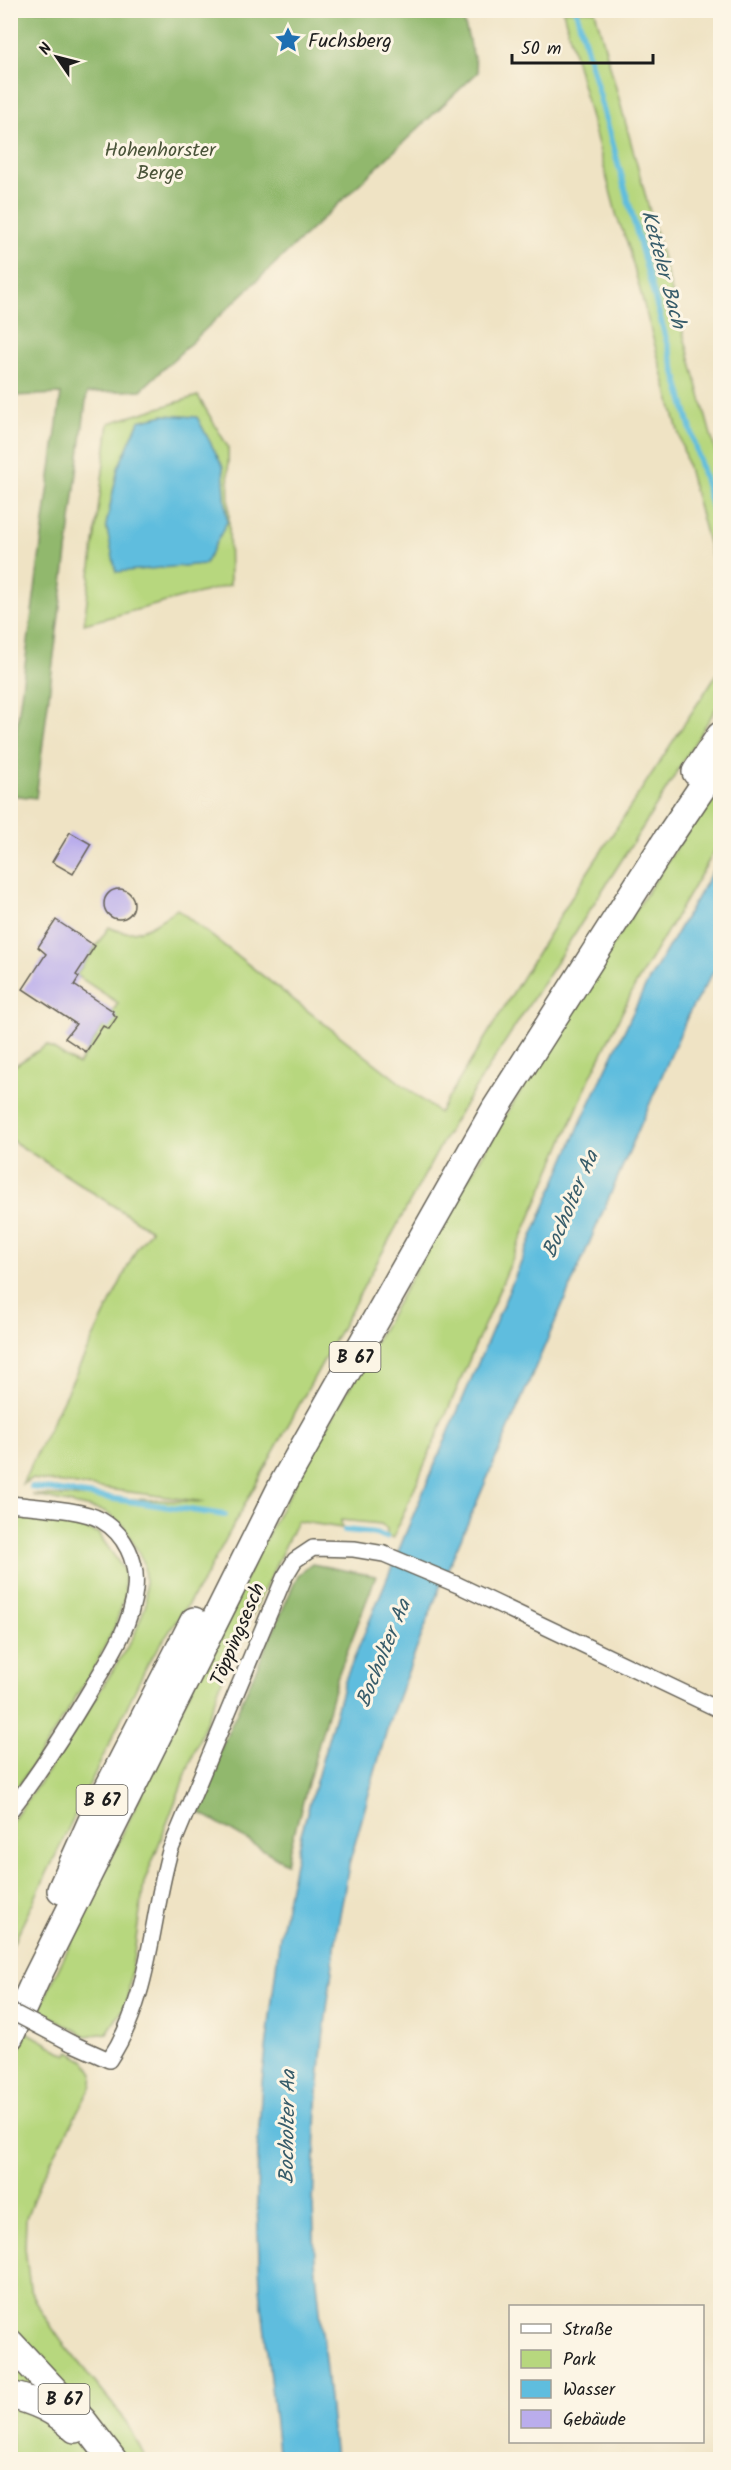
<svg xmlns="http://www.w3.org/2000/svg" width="731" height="2470" font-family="Kalam,sans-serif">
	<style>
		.green { fill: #b7d77e; stroke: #6a7a4d; stroke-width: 1.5 }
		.forest { fill: #91b86d; stroke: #566a44; stroke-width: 1.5 }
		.water { fill: #5fbdde; stroke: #3e6c7d; stroke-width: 1.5 }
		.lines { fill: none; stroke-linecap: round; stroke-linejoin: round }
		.stream { stroke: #5fbdde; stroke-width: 6 }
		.building { fill: #baadec }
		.street-casing { stroke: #666257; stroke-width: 18 }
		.highway-casing { stroke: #666257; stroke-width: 30 }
		.street { stroke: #fff; stroke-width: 15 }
		.highway { stroke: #fff; stroke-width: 27 }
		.street-bridge-casing { stroke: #666257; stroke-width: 18; stroke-linecap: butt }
		.street-bridge { stroke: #fff; stroke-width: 15 }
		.labels { text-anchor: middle; stroke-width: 6; stroke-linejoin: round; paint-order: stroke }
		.shield { fill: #fcf5e5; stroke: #5f5d58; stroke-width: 1.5 }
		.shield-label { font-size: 18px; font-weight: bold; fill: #1c1c1c }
		.poi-label { font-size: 20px; fill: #1c1c1c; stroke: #fcf5e5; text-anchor: start }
		.park-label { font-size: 20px; fill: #4a5439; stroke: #fcf5e5 }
		.street-label { font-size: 20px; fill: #1c1c1c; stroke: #fcf5e5 }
		.water-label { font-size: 21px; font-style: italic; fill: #375c6a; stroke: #fcf5e5 }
	</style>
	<rect width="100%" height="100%" fill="#fcf5e5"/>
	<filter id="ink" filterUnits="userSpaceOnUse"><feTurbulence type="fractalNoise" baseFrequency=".0167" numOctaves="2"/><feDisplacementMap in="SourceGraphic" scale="12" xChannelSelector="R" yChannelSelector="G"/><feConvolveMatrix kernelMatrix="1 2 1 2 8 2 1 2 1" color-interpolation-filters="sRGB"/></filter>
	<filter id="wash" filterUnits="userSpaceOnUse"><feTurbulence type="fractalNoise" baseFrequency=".008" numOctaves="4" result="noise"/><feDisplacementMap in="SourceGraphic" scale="24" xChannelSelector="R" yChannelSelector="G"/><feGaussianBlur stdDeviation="1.35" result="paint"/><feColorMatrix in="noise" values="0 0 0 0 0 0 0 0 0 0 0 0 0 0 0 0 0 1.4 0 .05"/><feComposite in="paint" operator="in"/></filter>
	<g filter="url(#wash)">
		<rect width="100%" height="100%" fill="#efe3c4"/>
		<g class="green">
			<path d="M 563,11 L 595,11 L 720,468 L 720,586 L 627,242 L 617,217 Z"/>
			<path d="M 198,396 L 228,447 L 230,585 L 84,624 L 109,423 Z"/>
			<path d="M 720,669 L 720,702 L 643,827 L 453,1123 L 202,1583 L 148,1663 L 11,1948 L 11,1823 L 72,1736 L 134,1636 L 146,1604 L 144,1563 L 124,1526 L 104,1511 L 32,1495 L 205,1502 L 32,1479 L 22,1484 L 137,1248 L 151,1230 L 11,1140 L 11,1068 L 47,1045 L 78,1065 L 118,1003 L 76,975 L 109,927 C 135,941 156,924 177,909 L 439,1113 L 578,887 Z"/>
			<path d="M 720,781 L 720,842 L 636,984 L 590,1078 L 393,1538 L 387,1536 L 387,1529 L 381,1524 L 341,1520 L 342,1528 L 297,1521 L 225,1672 L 144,1883 L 127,2003 L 107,2033 L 86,2036 L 39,2010 L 205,1659 L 277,1516 L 450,1209 L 554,1035 Z"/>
			<path d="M 11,1514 L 60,1521 L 98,1533 L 124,1570 L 125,1597 L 115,1626 L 94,1668 L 50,1739 L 11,1797 Z"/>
			<path d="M 27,2032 L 67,2055 L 70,2052 L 85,2061 L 93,2073 L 92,2085 L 39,2184 L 26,2218 L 25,2248 L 30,2288 L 42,2313 L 62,2342 L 127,2422 L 146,2459 L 121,2459 L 11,2337 L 11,2071 Z"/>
			<path d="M 10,2358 L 49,2396 L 11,2388 Z"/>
			<path d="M 10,2405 L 66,2428 L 91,2459 L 11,2459 Z"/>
		</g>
		<g class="forest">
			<path d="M 11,10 L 461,11 L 478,72 L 141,390 L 87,393 L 36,798 L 11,795 L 10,778 L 61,394 L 11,396 Z"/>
			<path d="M 312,1564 L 376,1576 L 337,1678 L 286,1863 L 194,1809 L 298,1575 Z"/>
		</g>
		<g class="water">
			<path d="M 164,415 L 197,417 L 223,467 L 227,522 L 205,564 L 116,572 L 106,525 L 118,468 L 139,421 Z"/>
			<path d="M 720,858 L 720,961 L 690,1011 L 440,1587 L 389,1722 L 349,1865 L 338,1925 L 322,2047 L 317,2105 L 313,2205 L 315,2261 L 335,2459 L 279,2460 L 260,2288 L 257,2203 L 258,2143 L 262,2082 L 280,1935 L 301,1834 L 345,1680 L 412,1518 L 580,1124 L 645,987 Z"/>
		</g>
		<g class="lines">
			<g class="stream">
				<path d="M 576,10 L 720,536"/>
				<path d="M 32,1487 L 225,1515"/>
				<path d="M 345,1530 L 375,1533 L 386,1537"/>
			</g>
		</g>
		<g id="blocks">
			<g class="building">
				<path d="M 70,832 L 91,844 L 73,874 L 52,862 Z"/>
				<circle cx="119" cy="904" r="15"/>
				<path d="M 56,920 L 95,946 L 76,975 L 79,977 L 74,985 L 113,1011 L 112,1013 L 117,1017 L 109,1029 L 103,1026 L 86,1052 L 65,1038 L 76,1024 L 23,989 L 46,954 L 38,947 Z"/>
			</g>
		</g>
	</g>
	<g filter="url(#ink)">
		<use href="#blocks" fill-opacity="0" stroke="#666257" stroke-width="1.5"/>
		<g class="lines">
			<defs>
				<g id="street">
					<path d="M 10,1504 C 33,1507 82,1509 101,1520 C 125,1534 138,1561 135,1589 C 132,1625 109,1659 91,1689 C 66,1731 40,1772 10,1811"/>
					<path d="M 71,2043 L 109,2060 C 151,1997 150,1921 170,1851 L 284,1578 L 295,1560 L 313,1548 L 354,1549 L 384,1554 L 458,1585 L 720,1710"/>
				</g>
				<g id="highway">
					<path d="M 696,772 L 720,736"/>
					<path d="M 61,1890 L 95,1814 L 194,1621"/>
					<path d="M 10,2036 L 36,1979 L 284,1482 L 496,1108 L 666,841 L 720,761"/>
					<path d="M 10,2343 L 83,2421 L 113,2460"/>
					<path d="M 10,2395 C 35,2401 56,2410 75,2429"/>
				</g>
			</defs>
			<use href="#street" class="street-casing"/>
			<use href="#highway" class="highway-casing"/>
			<use href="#street" class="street"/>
			<use href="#highway" class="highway"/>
			<defs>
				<path id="street-bridge" d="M 10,2011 L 71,2043"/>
			</defs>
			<use href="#street-bridge" class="street-bridge-casing"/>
			<use href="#street-bridge" class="street-bridge"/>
		</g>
	</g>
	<defs>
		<symbol id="sight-bare" viewBox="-9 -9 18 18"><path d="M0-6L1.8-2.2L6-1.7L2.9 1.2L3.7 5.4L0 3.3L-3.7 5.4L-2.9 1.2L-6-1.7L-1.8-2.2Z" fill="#1f6fb2" stroke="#fcf5e5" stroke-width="2.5" paint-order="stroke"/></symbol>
	</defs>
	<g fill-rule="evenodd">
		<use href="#sight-bare" x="269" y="21" width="38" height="38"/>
	</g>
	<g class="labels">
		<g class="shield">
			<rect x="329.5" y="1342" width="51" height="30" rx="4.5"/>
			<rect x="76.5" y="1785" width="51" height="30" rx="4.5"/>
			<rect x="38.5" y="2384" width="51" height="30" rx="4.5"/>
		</g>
		<g class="shield-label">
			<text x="355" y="1363">B 67</text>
			<text x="102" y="1806">B 67</text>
			<text x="64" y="2405">B 67</text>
		</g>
		<g class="poi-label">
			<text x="308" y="47">Fuchsberg</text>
		</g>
		<g class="park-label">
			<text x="160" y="156">Hohenhorster<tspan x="160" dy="23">Berge</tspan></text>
		</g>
		<g class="street-label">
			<text transform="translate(237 1634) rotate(-67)" y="7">Töppingsesch</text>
		</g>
		<g class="water-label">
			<text transform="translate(664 269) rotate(75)" y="7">Ketteler Bach</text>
			<text transform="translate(570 1204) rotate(-67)" y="7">Bocholter Aa</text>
			<text transform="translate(383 1653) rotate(-68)" y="7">Bocholter Aa</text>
			<text transform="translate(287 2127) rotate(-89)" y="7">Bocholter Aa</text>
		</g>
	</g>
	<rect width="731" height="2470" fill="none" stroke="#fcf5e5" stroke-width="36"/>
	<rect x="509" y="2305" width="195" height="138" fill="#fcf5e5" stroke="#a29e95" stroke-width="1.5"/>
	<rect x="521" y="2324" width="30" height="9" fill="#ffffff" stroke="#a29e95" stroke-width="1.5"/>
	<text x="563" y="2335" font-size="18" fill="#1c1c1c">Straße</text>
	<rect x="521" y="2350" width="30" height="18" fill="#b7d77e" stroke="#a29e95" stroke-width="1.5"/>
	<text x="563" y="2365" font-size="18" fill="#1c1c1c">Park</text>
	<rect x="521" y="2380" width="30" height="18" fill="#5fbdde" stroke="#a29e95" stroke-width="1.5"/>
	<text x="563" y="2395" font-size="18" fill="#1c1c1c">Wasser</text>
	<rect x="521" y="2410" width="30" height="18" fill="#baadec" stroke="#a29e95" stroke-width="1.5"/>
	<text x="563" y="2425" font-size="18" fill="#1c1c1c">Gebäude</text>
	<g transform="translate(57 57) rotate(305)" stroke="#fcf5e5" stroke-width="4.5" paint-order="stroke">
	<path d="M0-4.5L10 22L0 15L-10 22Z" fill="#1c1c1c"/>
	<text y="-9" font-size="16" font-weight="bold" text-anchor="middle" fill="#1c1c1c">N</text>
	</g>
	<path d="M512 54v9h141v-9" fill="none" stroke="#1c1c1c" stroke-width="3"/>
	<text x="521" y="54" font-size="18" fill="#1c1c1c" stroke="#fcf5e5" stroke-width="4.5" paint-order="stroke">50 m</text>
</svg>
